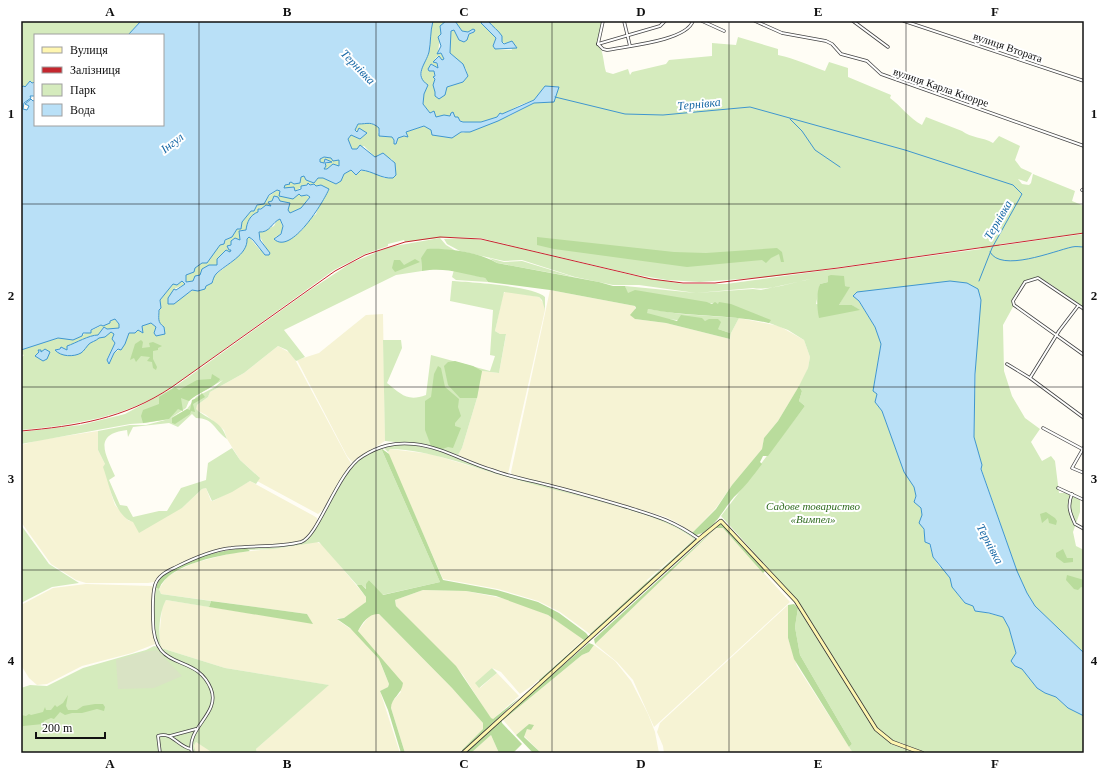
<svg xmlns="http://www.w3.org/2000/svg" width="1105" height="774" font-family="Georgia,serif">
	<style>
		.farmland { fill: #f6f3d4 }
		.green { fill: #d5ebbd; fill-rule: evenodd }
		.forest { fill: #b9dc9c }
		.cemetery { fill: #d9e3c4 }
		.water { fill: #b9e0f7; stroke: #3f96cf; fill-rule: evenodd }
		.lines { fill: none; stroke-linecap: round; stroke-linejoin: round }
		.stream { stroke: #3f96cf; stroke-width: 1 }
		.street-casing { stroke: #444; stroke-width: 3.5 }
		.secondary-casing { stroke: #333; stroke-width: 4.5 }
		.street { stroke: #fff; stroke-width: 2 }
		.secondary { stroke: #fff6b0; stroke-width: 3 }
		.rail { stroke: #c4262e; stroke-width: 1 }
		.grid { fill: none; stroke: #111; stroke-width: 1; stroke-opacity: 0.55 }
		.labels { text-anchor: middle; stroke-width: 4; stroke-linejoin: round; paint-order: stroke }
		.street-label { font-size: 11px; fill: #111; stroke: #fff }
		.park-label { font-size: 11px; font-style: italic; fill: #2f6b1f; stroke: #fff }
		.water-label { font-size: 12px; font-style: italic; fill: #1768a6; stroke: #fff }
		.neatline { fill: none; stroke: #111; stroke-width: 1.5 }
		.grid-label { font-size: 13px; text-anchor: middle; font-weight: bold; fill: #111 }
	</style>
	<rect width="100%" height="100%" fill="#fffdf5"/>
	<g class="farmland">
		<path d="M 550,290 L 635,306 L 635,319 L 666,323 L 730,339 L 731,333 L 739,318 L 779,326 L 804,340 L 810,357 L 808,368 L 804,378 L 778,421 L 764,438 L 762,449 L 732,485 L 716,508 L 692,533 L 678,523 L 666,517 L 591,495 L 512,475 L 511,472 Z"/>
		<path d="M 506,291 L 539,297 L 544,304 L 545,310 L 508,474 L 473,462 L 458,455 L 462,448 L 477,398 L 482,371 L 499,373 L 506,335 L 500,334 L 495,331 L 503,294 Z"/>
		<path d="M 383,314 L 385,441 L 352,462 L 347,456 L 297,360 L 319,353 L 366,315 Z"/>
		<path d="M 278,346 L 292,354 L 347,457 L 351,463 L 323,510 L 318,514 L 257,481 L 259,477 L 240,460 L 227,439 L 224,430 L 206,415 L 195,409 L 197,405 L 208,397 L 210,392 L 244,373 Z"/>
		<path d="M 98,431 L 98,450 L 105,464 L 111,493 L 115,505 L 129,521 L 182,508 L 202,489 L 206,488 L 211,501 L 213,501 L 250,481 L 314,516 L 317,518 L 317,523 L 310,535 L 301,541 L 273,546 L 229,547 L 190,559 L 165,571 L 154,582 L 148,583 L 86,583 L 76,580 L 51,564 L 21,522 L 21,445 L 39,440 Z"/>
		<path d="M 390,449 L 431,454 L 509,478 L 590,498 L 667,522 L 694,539 L 647,580 L 647,582 L 590,634 L 560,612 L 538,601 L 498,589 L 443,579 L 391,461 L 388,452 Z"/>
		<path d="M 719,527 L 723,528 L 790,602 L 654,727 L 633,680 L 617,662 L 595,644 L 716,528 Z"/>
		<path d="M 315,541 L 323,545 L 366,597 L 366,602 L 363,605 L 344,618 L 337,618 L 339,621 L 355,632 L 379,659 L 382,667 L 389,684 L 388,687 L 380,691 L 400,753 L 257,753 L 256,749 L 328,685 L 225,668 L 161,648 L 159,641 L 162,607 L 166,600 L 312,623 L 307,614 L 161,594 L 159,589 L 167,577 L 179,570 L 194,563 L 232,553 L 288,547 Z"/>
		<path d="M 86,584 L 152,586 L 154,589 L 152,624 L 155,644 L 132,653 L 82,666 L 47,684 L 37,685 L 29,678 L 21,665 L 21,605 L 53,588 Z"/>
		<path d="M 423,590 L 466,591 L 511,600 L 548,615 L 584,639 L 533,685 L 520,694 L 501,672 L 492,668 L 480,688 L 497,673 L 519,696 L 493,719 L 491,719 L 463,675 L 396,606 L 395,600 Z"/>
		<path d="M 788,605 L 788,638 L 797,666 L 853,753 L 664,753 L 663,746 L 657,732 L 660,723 Z"/>
		<path d="M 374,613 L 379,614 L 452,688 L 483,723 L 483,729 L 459,753 L 405,753 L 391,708 L 391,703 L 401,692 L 358,631 L 370,615 Z"/>
		<path d="M 594,645 L 615,661 L 631,681 L 648,714 L 655,732 L 659,753 L 541,753 L 524,736 L 529,724 L 516,735 L 504,721 L 503,720 L 582,655 L 589,652 Z"/>
		<path d="M 491,735 L 499,753 L 471,753 Z"/>
		<path d="M 196,742 L 206,748 L 213,753 L 196,753 L 194,746 Z"/>
	</g>
	<g class="green">
		<path d="M 21,21 L 141,21 L 128,35 L 35,35 L 35,82 L 25,88 L 24,86 L 21,87 Z"/>
		<path d="M 433,21 L 446,22 C 441,32 439,42 438,54 L 441,53 L 444,59 L 442,60 L 438,56 L 435,59 L 438,68 L 432,64 L 430,65 L 428,70 L 434,71 L 434,87 L 439,98 L 444,95 L 447,87 L 463,82 L 468,76 L 466,69 L 450,53 L 451,31 L 454,30 L 468,35 L 474,32 L 472,30 L 468,32 L 462,31 L 455,21 L 482,21 L 482,23 L 496,38 L 493,46 L 495,49 L 512,50 L 509,42 L 507,44 L 502,42 L 493,26 L 488,21 L 603,21 L 598,44 C 604,52 603,62 606,72 L 613,74 L 628,69 L 630,75 L 632,72 L 666,64 L 669,60 L 712,56 L 712,43 L 736,45 L 738,37 L 778,49 L 778,55 C 796,59 808,65 825,71 L 829,62 L 848,68 L 848,77 L 891,95 L 890,98 C 901,106 909,118 922,125 L 926,117 L 962,131 C 971,138 983,137 993,143 L 999,136 L 1020,146 L 1015,160 L 1021,168 L 1032,173 L 1027,182 L 1018,179 L 1022,184 L 1029,185 L 1031,183 L 1033,174 L 1075,191 L 1072,201 L 1084,206 L 1084,233 L 1000,244 L 999,246 L 1084,234 L 1084,309 C 1057,295 1035,253 1012,301 L 1014,305 L 1003,325 L 1004,371 L 1012,396 L 1025,418 L 1040,429 L 1031,442 L 1042,461 L 1051,456 L 1055,461 L 1059,493 L 1068,493 L 1080,500 L 1080,512 L 1073,532 L 1076,546 L 1084,550 L 1084,653 L 1035,606 L 1027,593 L 1017,571 L 981,468 L 982,465 L 974,437 L 976,357 L 860,292 L 857,292 L 854,296 L 856,297 L 875,327 L 881,344 L 873,390 L 877,394 L 875,402 L 882,411 L 904,472 L 914,487 L 916,496 L 914,500 L 921,507 L 922,515 L 920,520 L 925,534 L 925,542 L 929,543 L 933,557 L 939,566 L 948,573 L 957,593 L 965,603 L 970,604 L 983,612 L 1003,617 L 1009,628 L 1016,654 L 1012,659 L 1015,666 L 1022,669 L 1037,688 L 1045,693 L 1056,697 L 1068,708 L 1084,716 L 1084,753 L 926,753 L 899,742 L 894,745 L 917,753 L 853,753 L 849,747 L 852,744 L 800,655 L 795,627 L 798,608 L 858,703 L 861,702 L 797,600 L 721,516 L 805,406 L 799,401 L 802,391 L 799,386 L 808,368 L 810,357 L 804,340 L 788,330 L 718,304 L 627,293 L 625,286 L 696,293 L 753,289 L 761,290 L 811,279 C 794,282 768,291 753,288 L 696,293 L 639,285 L 613,285 L 575,277 L 522,260 L 504,261 L 460,251 L 447,244 L 444,239 L 465,238 L 490,241 L 631,275 L 683,284 L 726,284 L 981,249 L 982,247 L 769,277 L 700,282 L 667,280 L 632,274 L 480,238 L 448,237 L 405,242 L 404,240 L 388,244 L 388,246 L 365,254 L 334,270 L 172,387 C 126,417 75,425 21,430 L 21,358 L 24,355 L 21,354 L 21,350 L 58,338 L 76,338 L 115,319 L 119,324 L 119,328 L 107,329 L 104,327 L 98,335 C 91,335 71,343 67,350 L 61,348 L 55,350 L 68,356 L 77,354 L 89,343 L 111,332 L 114,334 L 112,339 L 115,343 L 107,359 L 109,364 L 114,353 L 122,348 L 129,333 L 138,330 L 142,332 L 142,326 L 151,323 L 156,327 L 154,333 L 156,336 L 161,334 L 164,327 C 153,319 162,311 160,300 L 173,284 L 182,281 L 186,284 L 174,289 L 168,301 L 184,296 L 193,290 L 198,291 L 209,284 L 214,276 L 233,261 L 247,243 L 247,239 L 249,237 L 260,250 L 267,250 L 258,233 L 274,226 L 277,220 L 280,219 L 283,229 L 279,236 L 275,236 L 286,240 L 293,237 L 303,229 L 308,220 L 316,214 L 325,188 L 321,185 L 316,186 L 307,184 L 295,191 L 292,188 L 283,188 L 285,184 L 291,182 L 294,184 L 300,183 L 301,177 L 304,176 L 306,180 L 314,183 L 318,178 L 323,178 L 336,184 L 342,178 L 344,174 L 351,170 L 355,174 C 366,167 374,172 384,178 L 396,175 L 392,159 L 387,158 L 383,153 L 375,157 L 364,146 L 357,149 L 352,149 L 348,139 L 351,135 L 360,139 L 366,134 L 355,130 L 358,124 C 368,124 370,121 379,128 L 378,133 L 386,137 L 392,137 L 397,141 L 397,138 L 404,136 L 405,137 L 405,132 L 425,126 C 441,136 442,139 461,132 L 463,133 L 509,116 L 534,103 L 554,101 L 559,87 L 555,86 L 534,100 L 520,105 L 497,117 L 481,122 L 463,122 L 455,117 L 436,117 L 434,112 L 430,113 L 423,104 L 424,94 L 428,85 L 423,82 C 418,68 426,64 429,52 C 431,42 430,32 433,21 ZM 828,282 L 849,287 L 839,305 L 852,305 L 859,310 L 816,304 L 820,284 Z"/>
		<path d="M 326,157 L 340,160 L 339,166 L 333,164 L 327,169 L 324,169 L 325,164 L 332,162 L 325,159 L 324,163 L 320,162 L 320,158 Z"/>
		<path d="M 277,190 C 286,195 285,203 299,194 L 310,197 L 301,208 L 290,213 L 287,210 L 289,205 L 280,201 L 275,196 L 272,201 L 268,201 L 271,206 L 258,209 L 258,212 C 251,217 247,221 246,230 L 240,230 L 240,241 L 233,239 L 229,248 L 231,250 L 230,253 L 226,250 L 217,259 L 217,265 L 210,265 L 193,281 L 185,282 L 186,275 L 209,257 L 220,245 L 234,234 L 237,229 L 241,229 L 242,222 L 251,211 Z"/>
		<path d="M 440,238 L 446,245 L 456,251 L 438,249 L 421,258 L 422,271 L 396,275 L 284,330 L 305,357 L 296,361 L 287,350 L 278,346 L 244,373 L 210,392 L 208,397 L 197,405 L 196,409 C 208,420 221,420 227,439 C 214,430 214,418 196,418 L 192,414 L 178,427 L 169,423 L 133,427 L 128,437 L 127,430 C 92,434 106,455 115,476 L 109,480 L 120,505 L 127,506 L 133,517 L 159,511 L 167,511 L 181,488 L 206,480 L 208,463 L 232,448 L 240,460 L 260,478 L 256,484 L 250,481 L 232,492 L 212,501 L 206,488 L 202,489 L 182,508 L 139,533 L 133,522 C 114,516 109,483 103,467 L 105,464 L 98,450 L 98,431 L 130,425 L 146,425 L 169,419 L 187,409 L 196,397 L 215,387 L 223,380 L 195,396 L 189,401 L 186,408 L 169,419 L 145,423 L 130,424 L 21,444 L 21,432 L 81,425 L 125,414 L 173,388 L 307,292 L 351,263 L 389,247 Z"/>
		<path d="M 489,258 L 504,262 L 522,261 L 574,277 L 497,263 Z"/>
		<path d="M 454,270 L 485,278 L 488,282 L 456,280 L 452,277 Z"/>
		<path d="M 452,281 C 469,282 535,286 545,297 L 545,310 L 542,300 L 539,297 L 504,292 L 495,331 L 500,334 L 506,334 L 499,373 L 482,371 L 477,398 L 462,448 L 458,455 L 428,445 L 385,441 L 383,340 L 401,340 L 402,348 L 387,383 C 401,394 407,402 426,395 L 431,355 L 490,371 L 495,356 L 490,355 L 493,310 L 450,301 Z"/>
		<path d="M 648,309 L 681,314 L 739,318 L 731,333 L 731,338 L 730,333 L 718,329 L 708,321 C 686,320 666,322 646,313 Z"/>
		<path d="M 389,445 L 413,445 L 440,451 L 492,471 L 664,519 L 687,532 L 695,539 L 695,541 L 660,573 L 659,571 L 694,539 C 671,522 646,515 619,507 C 582,496 544,488 507,477 C 468,466 431,450 390,449 L 388,452 L 383,447 Z"/>
		<path d="M 379,448 L 381,448 L 440,582 L 382,595 L 369,580 L 367,589 L 362,585 L 357,585 L 319,542 L 273,549 L 247,550 L 246,548 C 264,548 294,549 309,538 L 351,467 L 362,457 Z"/>
		<path d="M 21,525 L 49,564 L 79,583 L 52,587 L 21,603 Z"/>
		<path d="M 156,588 L 159,589 L 161,594 L 211,601 L 209,607 L 166,600 C 159,612 158,634 161,648 L 225,668 L 329,685 L 256,749 L 257,753 L 213,753 L 196,742 L 194,746 L 196,753 L 21,753 L 21,688 L 30,685 L 47,686 L 83,668 L 146,650 L 154,646 C 160,647 161,652 165,655 C 169,658 173,659 177,661 C 195,669 221,685 210,709 C 203,723 195,727 191,744 L 192,744 C 195,726 213,716 213,698 C 213,665 170,666 157,643 C 151,633 154,600 156,588 Z"/>
		<path d="M 492,668 L 497,673 L 479,688 L 475,683 Z"/>
	</g>
	<g class="forest">
		<path d="M 537,237 L 674,252 L 706,253 L 777,248 L 782,252 L 784,262 L 781,262 L 779,254 L 771,258 L 766,263 L 762,260 L 687,267 L 554,249 L 537,245 Z"/>
		<path d="M 427,249 C 447,248 479,252 497,263 L 599,282 L 613,286 L 625,286 L 628,293 L 635,290 L 707,302 L 712,304 L 715,302 L 718,304 L 719,302 L 731,304 L 771,320 L 769,323 C 730,314 688,317 648,309 L 647,313 L 677,321 L 681,315 L 702,318 L 705,321 L 709,319 L 718,319 L 721,322 L 718,329 L 730,333 L 730,339 L 666,323 L 635,319 L 630,315 L 636,308 L 635,306 L 550,290 L 488,282 L 485,278 C 462,274 447,267 422,271 L 421,258 Z"/>
		<path d="M 415,259 L 420,262 L 395,272 L 392,268 L 394,260 L 400,260 L 404,265 Z"/>
		<path d="M 831,275 L 844,276 L 845,286 L 850,287 L 839,305 L 852,305 L 860,310 L 819,318 C 817,309 816,292 820,284 L 828,282 L 828,276 Z"/>
		<path d="M 141,340 L 143,342 L 142,348 L 150,347 L 149,343 L 153,342 L 162,346 L 158,348 L 158,350 L 153,351 L 153,359 L 157,367 L 156,370 L 153,368 L 152,362 L 147,361 L 150,357 L 141,356 L 136,362 L 134,358 L 130,360 L 135,344 Z"/>
		<path d="M 455,361 L 473,366 L 482,371 L 477,398 L 460,398 L 448,385 L 444,366 L 448,362 Z"/>
		<path d="M 438,366 L 441,368 L 445,387 L 459,399 L 458,407 L 461,416 L 455,423 L 455,426 L 461,428 L 453,448 L 448,447 L 442,449 L 431,446 L 425,430 L 425,401 L 431,397 L 434,374 Z"/>
		<path d="M 212,374 L 220,379 C 216,387 197,393 189,401 L 181,398 L 183,411 L 178,409 L 169,419 L 143,423 L 141,416 L 143,410 L 159,404 L 159,397 L 175,387 L 179,390 L 197,380 L 211,379 Z"/>
		<path d="M 799,386 L 802,391 L 799,401 L 805,406 L 768,456 L 763,456 L 760,462 L 762,464 C 753,476 744,488 734,497 C 724,508 712,534 695,535 L 692,533 L 716,509 L 732,485 L 762,449 L 764,438 L 778,421 Z"/>
		<path d="M 202,393 L 205,397 L 193,404 L 195,412 L 191,411 L 190,414 L 175,424 L 172,423 L 172,418 L 187,409 L 190,410 L 192,400 L 197,398 Z"/>
		<path d="M 381,448 L 389,454 L 443,580 L 497,590 L 538,602 L 559,613 L 586,633 L 589,637 L 540,682 L 539,680 L 584,640 L 548,615 L 496,596 L 466,591 L 423,590 L 395,600 L 396,606 L 456,666 L 491,718 L 493,719 L 520,697 L 463,752 L 462,750 L 483,729 L 483,723 L 452,688 L 379,614 C 369,613 362,623 358,631 L 403,683 C 402,694 391,698 391,708 L 405,753 L 401,753 L 388,710 L 380,691 L 388,687 L 389,684 L 379,659 L 350,628 L 337,619 L 344,618 L 366,602 L 366,597 L 357,585 L 362,585 L 366,589 L 366,584 L 369,580 L 383,595 L 440,582 Z"/>
		<path d="M 1046,512 L 1055,518 L 1057,521 L 1056,525 L 1049,523 L 1048,518 L 1042,523 L 1040,514 Z"/>
		<path d="M 720,524 L 723,525 L 766,570 L 763,573 L 723,528 L 716,528 L 595,644 L 594,639 Z"/>
		<path d="M 246,548 L 250,551 C 225,554 169,563 159,589 L 156,588 C 163,561 222,550 246,548 Z"/>
		<path d="M 1063,549 L 1067,558 L 1073,558 L 1073,562 L 1064,563 L 1056,557 L 1056,553 Z"/>
		<path d="M 659,571 L 660,573 L 591,637 L 590,634 Z"/>
		<path d="M 1067,575 L 1084,580 L 1084,588 L 1081,587 L 1078,590 L 1074,589 L 1066,580 Z"/>
		<path d="M 211,601 L 307,614 L 313,624 L 209,607 Z"/>
		<path d="M 794,604 L 798,608 L 795,627 L 800,655 L 852,744 L 849,747 L 794,659 L 788,638 L 788,605 Z"/>
		<path d="M 589,643 L 594,645 L 589,652 L 582,655 L 503,720 L 503,717 Z"/>
		<path d="M 68,695 L 66,706 L 68,710 L 77,710 L 83,706 L 95,704 L 103,704 L 105,707 L 104,711 L 97,709 L 82,713 L 72,713 L 65,715 L 60,712 L 54,719 L 51,718 L 44,721 L 43,724 L 23,726 L 21,728 L 21,715 L 26,716 L 29,714 L 31,715 L 43,712 L 45,707 L 46,710 L 51,710 L 55,705 L 57,707 L 63,703 Z"/>
		<path d="M 501,719 L 502,723 L 522,744 L 513,753 L 499,753 L 491,735 L 471,753 L 465,753 Z"/>
		<path d="M 529,724 L 534,725 L 531,730 L 527,729 L 524,737 L 541,753 L 533,753 L 516,735 Z"/>
	</g>
	<path class="cemetery" d="M 157,650 L 182,676 L 154,688 L 118,689 L 116,660 L 144,652 Z"/>
	<g class="water">
		<path d="M 141,21 L 433,21 C 430,32 431,42 429,52 C 426,64 413,75 428,85 L 424,94 L 423,104 L 430,113 L 434,111 L 436,117 L 444,115 L 450,116 L 451,113 L 453,112 L 455,117 L 458,117 L 460,121 L 463,122 L 481,122 L 497,117 L 500,113 L 502,114 L 534,100 L 545,86 L 559,87 L 554,102 L 534,103 L 498,121 L 470,132 L 461,132 L 452,138 L 432,135 L 431,130 L 424,126 L 406,132 L 408,137 L 404,136 L 398,138 L 396,144 L 394,144 L 394,140 L 392,137 L 379,136 L 379,128 C 371,121 368,124 358,124 L 355,130 L 357,132 L 359,128 L 367,133 L 360,139 L 351,135 L 348,139 L 352,149 L 357,149 L 360,145 L 375,157 L 383,153 L 395,163 L 396,175 L 393,178 C 381,179 373,171 361,170 L 356,175 L 351,170 L 344,174 L 341,181 L 336,184 L 323,178 L 318,178 L 314,183 L 306,180 L 304,176 L 301,177 L 300,183 L 294,184 L 291,182 L 289,183 L 290,184 L 285,185 L 284,188 L 294,187 L 295,191 L 301,189 L 301,186 L 307,185 L 308,183 L 310,185 L 314,184 L 316,186 L 321,185 L 329,189 C 324,201 291,256 274,239 L 281,234 L 283,226 L 280,219 C 272,222 270,233 259,232 L 260,240 L 270,253 L 269,255 L 265,255 L 253,240 L 249,237 L 247,239 C 248,255 226,264 216,274 C 214,276 213,280 212,283 L 206,286 L 205,289 L 198,291 L 192,290 L 174,304 L 168,304 L 168,298 L 174,289 L 176,290 L 185,284 L 182,281 L 177,285 L 173,284 L 160,300 L 161,308 L 159,310 C 159,318 157,322 164,327 L 165,334 L 156,336 L 154,333 L 156,327 L 151,323 L 142,326 L 143,333 L 138,330 L 135,333 L 129,333 L 125,344 L 121,350 L 118,349 L 114,353 L 109,364 L 107,360 L 115,343 L 112,339 L 114,334 L 111,332 L 105,337 L 99,338 C 96,341 91,342 89,344 C 87,346 84,351 81,353 C 74,357 61,357 55,350 L 60,349 L 61,347 L 67,350 L 67,346 C 76,343 89,335 98,335 L 104,327 L 107,329 L 119,328 L 119,324 L 115,319 L 110,321 L 110,323 L 103,326 L 101,325 L 91,330 L 91,333 L 83,333 L 82,336 L 73,340 L 58,338 L 21,350 L 21,87 L 24,86 L 25,87 L 30,81 L 32,83 L 35,82 L 35,96 L 30,96 L 31,98 L 24,103 L 23,109 L 27,110 L 29,106 L 25,104 L 31,99 L 33,101 L 35,100 L 35,125 L 163,125 L 163,35 L 128,35 ZM 324,157 L 331,158 L 333,161 L 339,160 L 339,166 L 333,164 L 327,169 L 324,169 L 326,166 L 325,163 L 332,162 L 325,159 L 324,163 L 320,162 L 320,159 ZM 277,190 L 280,191 L 279,196 L 293,199 L 299,194 L 301,196 L 307,195 L 310,197 L 301,208 L 290,213 L 288,210 L 290,203 L 280,201 L 278,197 L 274,196 L 272,201 L 268,202 L 271,206 L 266,205 L 261,209 L 258,209 L 258,212 C 250,215 247,222 246,230 L 239,231 L 240,240 L 235,238 L 231,241 L 231,245 L 227,246 L 229,250 L 231,250 L 230,252 L 226,250 L 217,259 L 217,265 L 209,265 L 202,269 L 200,275 L 195,276 L 193,281 L 186,282 L 186,275 L 194,272 L 195,268 L 202,263 L 207,263 L 220,245 L 224,244 L 225,240 L 232,237 L 237,229 L 241,229 L 242,222 L 251,211 L 254,211 L 257,205 L 264,204 L 269,195 Z"/>
		<path d="M 446,21 L 455,21 L 462,31 L 468,32 L 473,29 L 475,30 L 474,32 L 469,34 L 467,40 L 464,42 L 459,40 L 454,30 L 451,31 L 450,53 L 463,64 L 468,76 L 463,82 L 447,87 L 445,95 L 439,99 L 435,96 L 435,92 L 433,85 L 435,79 L 433,77 L 435,76 L 434,71 L 429,71 L 428,69 L 431,64 L 438,68 L 437,63 L 433,62 L 439,56 L 442,60 L 444,59 L 441,53 L 437,54 L 441,46 L 438,37 L 441,34 L 440,26 Z"/>
		<path d="M 482,21 L 488,21 C 493,27 498,30 502,36 L 502,42 L 504,44 L 512,41 L 517,48 L 495,49 L 493,46 L 496,38 L 481,23 Z"/>
		<path d="M 950,281 L 967,283 L 978,289 L 981,300 L 975,374 L 974,437 L 982,465 L 981,469 L 1017,571 L 1027,593 L 1035,606 L 1084,653 L 1084,716 L 1068,708 L 1056,697 L 1045,693 L 1037,688 L 1022,669 L 1015,666 L 1011,661 L 1016,653 L 1009,628 L 1003,617 L 989,613 L 975,611 L 973,606 L 965,603 L 952,587 L 950,578 L 933,557 L 930,544 L 925,542 L 924,529 L 919,523 L 922,515 L 921,508 L 914,502 L 916,496 L 914,487 L 904,472 L 882,411 L 875,402 L 877,394 L 873,391 L 881,344 L 875,327 L 859,301 L 853,296 L 857,292 Z"/>
		<path d="M 45,349 L 50,352 L 47,359 L 43,361 L 35,356 L 39,352 L 38,350 L 41,350 L 41,352 Z"/>
	</g>
	<g class="lines">
		<g class="stream">
			<path d="M 555,97 L 625,114 L 663,115 L 750,107 L 905,150 L 1013,185 L 1022,194 L 992,248 L 979,281"/>
			<path d="M 790,119 L 802,131 L 815,150 L 840,167"/>
			<path d="M 990,252 C 1001,273 1054,251 1072,247 C 1076,246 1080,247 1084,247"/>
		</g>
		<defs>
			<g id="street">
				<path d="M 624,21 L 630,46"/>
				<path d="M 702,21 L 724,31"/>
				<path d="M 755,21 L 782,33 L 826,41 L 832,44 L 841,54 L 867,61 L 881,74 L 1084,146"/>
				<path d="M 853,21 L 888,47"/>
				<path d="M 904,21 L 1084,81"/>
				<path d="M 598,44 L 603,49 L 607,50 C 627,46 686,41 693,21"/>
				<path d="M 598,44 L 660,26 L 665,21"/>
				<path d="M 598,44 L 603,21"/>
				<path d="M 1082,190 L 1084,189"/>
				<path d="M 1084,309 L 1038,278 L 1025,282 L 1013,301 L 1014,305 L 1084,355"/>
				<path d="M 1007,364 L 1030,378 L 1084,418"/>
				<path d="M 1030,378 L 1059,331 L 1078,306"/>
				<path d="M 1043,428 L 1084,450"/>
				<path d="M 1084,447 L 1072,468 L 1084,473"/>
				<path d="M 1058,488 L 1084,500"/>
				<path d="M 1072,494 C 1067,506 1070,513 1075,524 L 1084,529"/>
				<path d="M 170,736 L 196,729"/>
				<path d="M 160,753 L 158,736 C 172,731 178,747 191,749"/>
				<path d="M 192,753 C 185,728 221,714 211,689 C 195,650 152,676 153,618 C 153,607 152,595 155,585 C 158,575 168,571 176,567 C 194,558 212,550 231,548 C 254,545 278,548 301,542 C 319,536 337,471 363,456 C 379,446 394,442 414,444 C 442,447 465,462 492,470 C 510,477 529,480 548,485 C 572,491 596,498 620,505 C 652,515 671,519 699,539"/>
			</g>
			<path id="secondary" d="M 463,753 L 699,539 L 721,521 L 796,601 L 876,729 L 892,742 L 922,753"/>
		</defs>
		<use href="#street" class="street-casing"/>
		<use href="#secondary" class="secondary-casing"/>
		<use href="#street" class="street"/>
		<use href="#secondary" class="secondary"/>
		<path class="rail" d="M 21,431 C 77,426 124,419 172,387 L 335,271 L 365,255 L 405,242 L 440,237 L 481,239 L 651,279 L 683,283 L 715,283 L 838,268 L 1084,233"/>
	</g>
	<path class="grid" d="M 199,21 L 199,753M 376,21 L 376,753M 552,21 L 552,753M 729,21 L 729,753M 906,21 L 906,753M 21,204 L 1084,204M 21,387 L 1084,387M 21,570 L 1084,570"/>
	<g class="labels">
		<g class="street-label">
			<text transform="translate(1008 47) rotate(19)" y="4">вулиця Втората</text>
			<text transform="translate(941 87) rotate(19)" y="4">вулиця Карла Кнорре</text>
		</g>
		<g class="park-label">
			<text x="813" y="510">Садове товариство<tspan x="813" dy="13">«Вимпел»</tspan></text>
		</g>
		<g class="water-label">
			<text transform="translate(358 67) rotate(46)" y="4">Тернівка</text>
			<text transform="translate(699 104) rotate(-6)" y="4">Тернівка</text>
			<text transform="translate(172 143) rotate(-38)" y="4">Інгул</text>
			<text transform="translate(998 220) rotate(-60)" y="4">Тернівка</text>
			<text transform="translate(990 544) rotate(62)" y="4">Тернівка</text>
		</g>
	</g>
	<rect width="1105" height="774" fill="none" stroke="#ffffff" stroke-width="44"/>
	<rect x="34" y="34" width="130" height="92" fill="#ffffff" stroke="#a0a0a0"/>
	<rect x="42" y="47" width="20" height="6" fill="#fff6b0" stroke="#a0a0a0"/>
	<text x="70" y="54" font-size="12" fill="#111111">Вулиця</text>
	<rect x="42" y="67" width="20" height="6" fill="#c4262e" stroke="#a0a0a0"/>
	<text x="70" y="74" font-size="12" fill="#111111">Залізниця</text>
	<rect x="42" y="84" width="20" height="12" fill="#d5ebbd" stroke="#a0a0a0"/>
	<text x="70" y="94" font-size="12" fill="#111111">Парк</text>
	<rect x="42" y="104" width="20" height="12" fill="#b9e0f7" stroke="#a0a0a0"/>
	<text x="70" y="114" font-size="12" fill="#111111">Вода</text>
	<path d="M36 732v6h69v-6" fill="none" stroke="#111111" stroke-width="2"/>
	<text x="42" y="732" font-size="12" fill="#111111" stroke="#ffffff" stroke-width="3" paint-order="stroke">200 m</text>
	<rect x="22" y="22" width="1061" height="730" class="neatline"/>
	<g class="grid-label">
		<text x="110" y="16">A</text>
		<text x="287" y="16">B</text>
		<text x="464" y="16">C</text>
		<text x="641" y="16">D</text>
		<text x="818" y="16">E</text>
		<text x="995" y="16">F</text>
		<text x="11" y="118">1</text>
		<text x="1094" y="118">1</text>
		<text x="11" y="300">2</text>
		<text x="1094" y="300">2</text>
		<text x="11" y="483">3</text>
		<text x="1094" y="483">3</text>
		<text x="11" y="665">4</text>
		<text x="1094" y="665">4</text>
		<text x="110" y="768">A</text>
		<text x="287" y="768">B</text>
		<text x="464" y="768">C</text>
		<text x="641" y="768">D</text>
		<text x="818" y="768">E</text>
		<text x="995" y="768">F</text>
	</g>
</svg>
